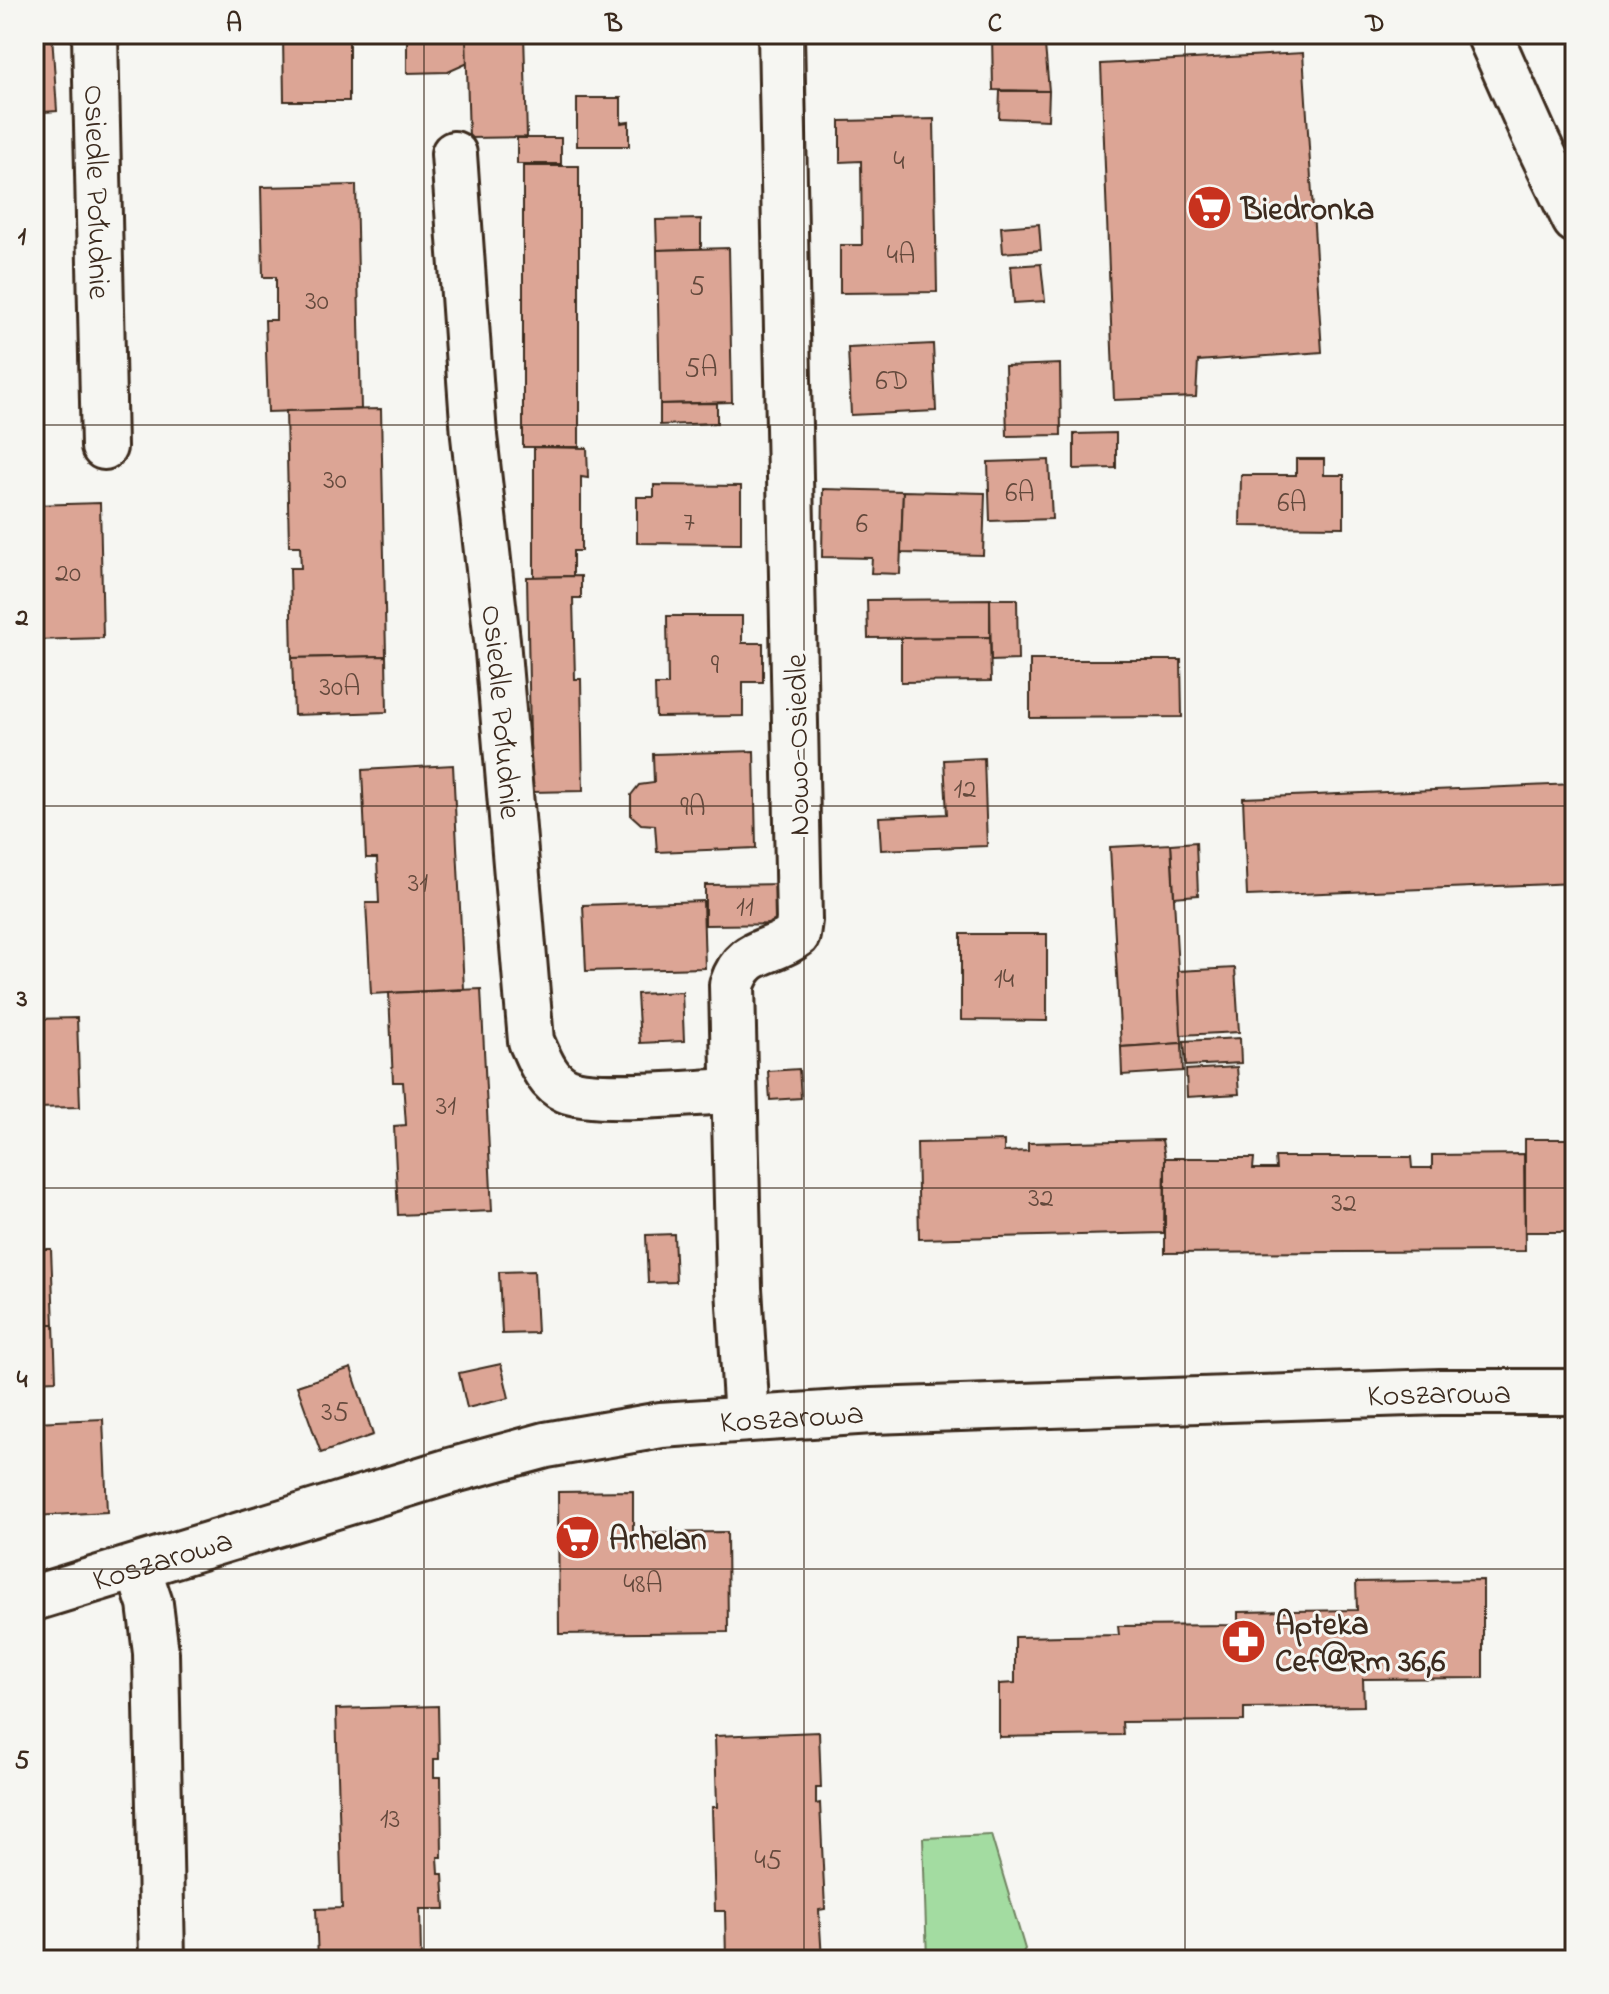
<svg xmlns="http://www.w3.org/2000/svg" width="1609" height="1994" font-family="'Indie Flower',sans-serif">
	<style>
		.green { fill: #a3dca1; stroke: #6f8360; stroke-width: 2 }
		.building { fill: #dca595; stroke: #3b2a1e; stroke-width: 2 }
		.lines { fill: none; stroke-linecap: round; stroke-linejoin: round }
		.minor-casing { stroke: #3b2a1e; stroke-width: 50 }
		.minor { stroke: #f6f6f2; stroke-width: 44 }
		.grid { fill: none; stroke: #3b2a1e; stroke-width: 2; stroke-opacity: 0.55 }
		.labels { text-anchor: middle; stroke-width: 6; stroke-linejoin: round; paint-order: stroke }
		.number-label { font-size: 28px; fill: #63493c }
		.street-label { font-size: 32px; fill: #3b2a1e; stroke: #f6f6f2 }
		.poi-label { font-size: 32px; font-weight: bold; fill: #3b2a1e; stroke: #f6f6f2; text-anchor: start }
		.neatline { fill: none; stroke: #3b2a1e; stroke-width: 3 }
		.grid-label { font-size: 26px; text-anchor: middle; font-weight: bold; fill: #3b2a1e }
	</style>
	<rect width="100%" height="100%" fill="#f6f6f2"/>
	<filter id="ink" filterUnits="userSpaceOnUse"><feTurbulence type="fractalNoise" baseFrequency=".0125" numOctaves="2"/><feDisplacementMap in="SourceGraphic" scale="16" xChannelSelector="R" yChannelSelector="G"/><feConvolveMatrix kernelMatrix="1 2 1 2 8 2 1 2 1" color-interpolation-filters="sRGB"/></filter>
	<g filter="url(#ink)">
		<path class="green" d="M 991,1835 L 1025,1949 L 1017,1960 L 927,1960 L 923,1838 Z"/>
		<g class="building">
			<path d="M 34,34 L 52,34 L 57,111 L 44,112 L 45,138 L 34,139 Z"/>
			<path d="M 407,34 L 466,34 L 468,63 L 448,72 L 407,73 Z"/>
			<path d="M 466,34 L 524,34 L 527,137 L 469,138 Z"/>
			<path d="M 836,34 L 921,34 L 921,38 Z"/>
			<path d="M 992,34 L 1044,34 L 1049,91 L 993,90 Z"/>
			<path d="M 349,35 L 349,101 L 284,101 L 283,36 Z"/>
			<path d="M 1303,53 L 1322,352 L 1198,361 L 1196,397 L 1114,400 L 1101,64 Z"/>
			<path d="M 1000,91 L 1049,91 L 1048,120 L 999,118 Z"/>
			<path d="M 577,98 L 621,98 L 621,123 L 629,122 L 629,146 L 577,146 Z"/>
			<path d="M 934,119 L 937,292 L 840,293 L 840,245 L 862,245 L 861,161 L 840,162 L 840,121 Z"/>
			<rect x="517" y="138" width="44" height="26"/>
			<rect x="523" y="166" width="56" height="281"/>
			<path d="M 356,185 L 361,409 L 268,412 L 265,320 L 276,320 L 276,277 L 263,277 L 261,187 Z"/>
			<path d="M 701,219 L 701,249 L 657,250 L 656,220 Z"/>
			<path d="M 1039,224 L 1041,250 L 1003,253 L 1001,227 Z"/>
			<path d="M 729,248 L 732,402 L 660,404 L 657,250 Z"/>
			<path d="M 1041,264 L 1045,301 L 1014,303 L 1011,266 Z"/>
			<path d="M 933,344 L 936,411 L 851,415 L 848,348 Z"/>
			<path d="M 1060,364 L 1061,435 L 1007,436 L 1005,366 Z"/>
			<path d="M 717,403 L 717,423 L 660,425 L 660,404 Z"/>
			<path d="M 381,409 L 386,656 L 292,658 L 290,568 L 301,568 L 300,546 L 289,546 L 286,411 Z"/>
			<path d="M 1116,433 L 1116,468 L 1074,469 L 1074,434 Z"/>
			<path d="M 534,447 L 587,448 L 588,478 L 581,477 L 581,551 L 573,551 L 573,576 L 534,577 Z"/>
			<path d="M 1296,459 L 1324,459 L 1324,475 L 1344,475 L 1344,527 L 1240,526 L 1241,475 L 1296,475 Z"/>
			<path d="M 1049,460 L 1052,519 L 990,521 L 988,462 Z"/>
			<path d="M 654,485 L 741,486 L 741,544 L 637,543 L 637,497 L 654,497 Z"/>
			<path d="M 823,489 L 903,491 L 900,574 L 871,573 L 872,558 L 822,557 Z"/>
			<path d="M 903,491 L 985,493 L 983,555 L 901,553 Z"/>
			<path d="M 100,503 L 103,638 L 34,640 L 34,505 Z"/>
			<path d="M 581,576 L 581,598 L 573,598 L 575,679 L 581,679 L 583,791 L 531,792 L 527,577 Z"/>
			<path d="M 990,599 L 990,637 L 868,638 L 867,600 Z"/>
			<path d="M 990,599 L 1017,599 L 1018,660 L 991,661 Z"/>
			<path d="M 667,616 L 742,616 L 742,643 L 763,643 L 763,682 L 743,682 L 743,716 L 656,717 L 655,685 L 668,685 Z"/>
			<path d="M 990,637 L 991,681 L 901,682 L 901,638 Z"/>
			<path d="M 386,656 L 387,712 L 294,715 L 292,658 Z"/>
			<path d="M 1030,660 L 1181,660 L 1182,717 L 1030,718 Z"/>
			<path d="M 754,751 L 756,848 L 657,852 L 655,825 L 641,824 L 631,815 L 631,795 L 639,785 L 654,783 L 653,754 Z"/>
			<path d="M 984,758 L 987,846 L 881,850 L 879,817 L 947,814 L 944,760 Z"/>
			<path d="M 453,765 L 464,989 L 371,994 L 366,903 L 379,903 L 377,858 L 366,858 L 362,770 Z"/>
			<path d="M 1575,784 L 1575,883 L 1247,896 L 1243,798 Z"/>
			<path d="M 1196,842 L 1198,895 L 1174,897 L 1171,844 Z"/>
			<path d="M 1171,844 L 1182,1043 L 1121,1047 L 1110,847 Z"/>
			<path d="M 784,884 L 785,924 L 705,925 L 705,885 Z"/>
			<path d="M 703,901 L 705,968 L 586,971 L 583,905 Z"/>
			<path d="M 961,934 L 1047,934 L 1047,1021 L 961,1020 Z"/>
			<path d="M 1235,968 L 1239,1032 L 1181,1035 L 1178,971 Z"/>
			<path d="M 481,989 L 492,1211 L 398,1215 L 394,1126 L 406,1125 L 403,1082 L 393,1082 L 389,993 Z"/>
			<path d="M 682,992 L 684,1041 L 640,1043 L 637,994 Z"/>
			<path d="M 77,1018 L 80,1107 L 34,1108 L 34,1019 Z"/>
			<path d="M 1240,1038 L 1241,1063 L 1186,1066 L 1184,1041 Z"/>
			<path d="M 1182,1043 L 1183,1071 L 1122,1075 L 1121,1047 Z"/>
			<path d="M 1237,1067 L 1239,1094 L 1187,1097 L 1186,1070 Z"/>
			<path d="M 799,1069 L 801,1098 L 770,1100 L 768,1071 Z"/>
			<rect x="1525" y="1139" width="50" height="93"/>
			<path d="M 1162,1140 L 1165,1158 L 1164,1233 L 919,1239 L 917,1143 L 1004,1141 L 1004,1152 L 1028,1151 L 1028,1143 Z"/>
			<path d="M 1524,1154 L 1525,1251 L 1165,1253 L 1165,1158 L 1254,1158 L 1253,1169 L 1276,1169 L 1275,1157 L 1411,1157 L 1412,1168 L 1432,1168 L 1432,1155 Z"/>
			<path d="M 674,1234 L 676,1282 L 648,1283 L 646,1235 Z"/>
			<path d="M 34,1249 L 51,1249 L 54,1324 L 34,1324 Z"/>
			<path d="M 534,1271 L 537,1333 L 502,1334 L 499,1272 Z"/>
			<path d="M 34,1324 L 54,1324 L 56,1380 L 34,1381 Z"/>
			<path d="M 501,1364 L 509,1398 L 467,1408 L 459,1373 Z"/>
			<path d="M 351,1368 L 373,1435 L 321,1453 L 297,1386 Z"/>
			<path d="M 42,1380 L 40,1422 L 34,1422 L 34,1381 Z"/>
			<path d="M 103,1419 L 107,1512 L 34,1516 L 34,1422 Z"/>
			<path d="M 633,1491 L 633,1533 L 727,1532 L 728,1632 L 559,1634 L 558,1492 Z"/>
			<path d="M 1483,1580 L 1483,1678 L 1363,1679 L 1364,1706 L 1244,1708 L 1244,1721 L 1122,1722 L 1123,1735 L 999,1737 L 999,1684 L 1015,1683 L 1015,1637 L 1119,1635 L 1118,1626 L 1238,1625 L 1238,1612 L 1357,1610 L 1356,1582 Z"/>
			<path d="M 438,1706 L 439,1759 L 434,1759 L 434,1777 L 441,1777 L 442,1857 L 438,1857 L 439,1874 L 443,1874 L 445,1909 L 420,1909 L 421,1960 L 318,1960 L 316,1909 L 342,1908 L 336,1709 Z"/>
			<path d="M 819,1732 L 821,1788 L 816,1788 L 816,1804 L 820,1803 L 825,1909 L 819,1910 L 822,1960 L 726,1960 L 725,1911 L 715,1911 L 712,1807 L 717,1807 L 715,1736 Z"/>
		</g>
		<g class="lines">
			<defs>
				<g id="minor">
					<path id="s1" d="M 95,34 L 104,447"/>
					<path d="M 1489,34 L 1534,135 L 1575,220"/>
					<path id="s2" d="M 454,154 L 474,436 L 497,640 L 531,1041 C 539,1059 547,1082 566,1090 C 595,1103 697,1092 733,1091"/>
					<path d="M 747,1419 L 739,1288 L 732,985 C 745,946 769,956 797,935 L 799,920 L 781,34"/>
					<path d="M 138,1568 L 150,1604 L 156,1653 L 162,1960"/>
					<path id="s3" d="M 34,1598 L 450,1471 L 546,1445 L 661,1425 L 872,1411 L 1440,1392 L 1575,1392"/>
				</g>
			</defs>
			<use href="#minor" class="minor-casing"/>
			<use href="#minor" class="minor"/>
		</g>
	</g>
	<path class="grid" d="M 424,34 L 424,1960M 804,34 L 804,1960M 1185,34 L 1185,1960M 34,425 L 1575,425M 34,806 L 1575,806M 34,1188 L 1575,1188M 34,1569 L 1575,1569"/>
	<defs>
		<symbol id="supermarket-disc" viewBox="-11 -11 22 22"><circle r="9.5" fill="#c8321e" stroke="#f6f6f2"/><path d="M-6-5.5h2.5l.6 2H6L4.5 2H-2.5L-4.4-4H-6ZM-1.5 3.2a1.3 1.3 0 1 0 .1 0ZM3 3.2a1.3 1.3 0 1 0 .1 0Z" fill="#fff"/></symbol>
		<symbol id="pharmacy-disc" viewBox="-11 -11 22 22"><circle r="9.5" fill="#c8321e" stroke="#f6f6f2"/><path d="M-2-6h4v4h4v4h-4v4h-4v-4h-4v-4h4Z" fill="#fff"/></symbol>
	</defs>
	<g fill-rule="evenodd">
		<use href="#supermarket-disc" x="1184" y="182" width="51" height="51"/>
		<use href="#supermarket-disc" x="552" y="1512" width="51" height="51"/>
		<use href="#pharmacy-disc" x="1218" y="1616" width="51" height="51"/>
	</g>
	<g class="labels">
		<g class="number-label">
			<text x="899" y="169">4</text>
			<text x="901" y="263">4A</text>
			<text x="697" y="294">5</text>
			<text x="317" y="309">30</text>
			<text x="701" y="376">5A</text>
			<text x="892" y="389">6D</text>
			<text x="335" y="488">30</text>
			<text x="1020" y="501">6A</text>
			<text x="1292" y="511">6A</text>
			<text x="689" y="530">7</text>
			<text x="862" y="532">6</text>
			<text x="68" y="581">20</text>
			<text x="715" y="673">9</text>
			<text x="340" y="695">30A</text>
			<text x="965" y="797">12</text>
			<text x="693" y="815">9A</text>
			<text x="418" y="891">31</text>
			<text x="745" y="915">11</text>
			<text x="1004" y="987">14</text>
			<text x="446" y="1114">31</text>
			<text x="1041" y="1206">32</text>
			<text x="1344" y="1211">32</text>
			<text x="335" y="1420">35</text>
			<text x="643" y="1592">48A</text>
			<text x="390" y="1827">13</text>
			<text x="768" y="1868">45</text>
		</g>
		<g class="street-label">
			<text dy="11" stroke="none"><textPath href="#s1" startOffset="158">Osiedle Południe</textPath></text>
			<text dy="11" stroke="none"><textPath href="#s2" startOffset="560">Osiedle Południe</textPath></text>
			<text transform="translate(796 745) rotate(-91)" y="11">Nowo-Osiedle</text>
			<text dy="11" stroke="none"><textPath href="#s3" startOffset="1430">Koszarowa</textPath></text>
			<text dy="11" stroke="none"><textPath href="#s3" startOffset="782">Koszarowa</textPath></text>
			<text dy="11" stroke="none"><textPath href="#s3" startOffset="134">Koszarowa</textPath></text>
		</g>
		<g class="poi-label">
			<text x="1241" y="219">Biedronka</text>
			<text x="609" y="1549">Arhelan</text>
			<text x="1275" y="1634">Apteka<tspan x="1275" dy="37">Cef@Rm 36,6</tspan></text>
		</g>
	</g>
	<rect width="1609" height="1994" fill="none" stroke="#f6f6f2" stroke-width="88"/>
	<rect x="44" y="44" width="1521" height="1906" class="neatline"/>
	<g class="grid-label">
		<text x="234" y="31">A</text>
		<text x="614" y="31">B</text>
		<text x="995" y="31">C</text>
		<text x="1375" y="31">D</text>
		<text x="22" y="244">1</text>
		<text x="22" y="625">2</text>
		<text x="22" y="1006">3</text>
		<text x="22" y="1387">4</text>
		<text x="22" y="1768">5</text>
	</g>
</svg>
